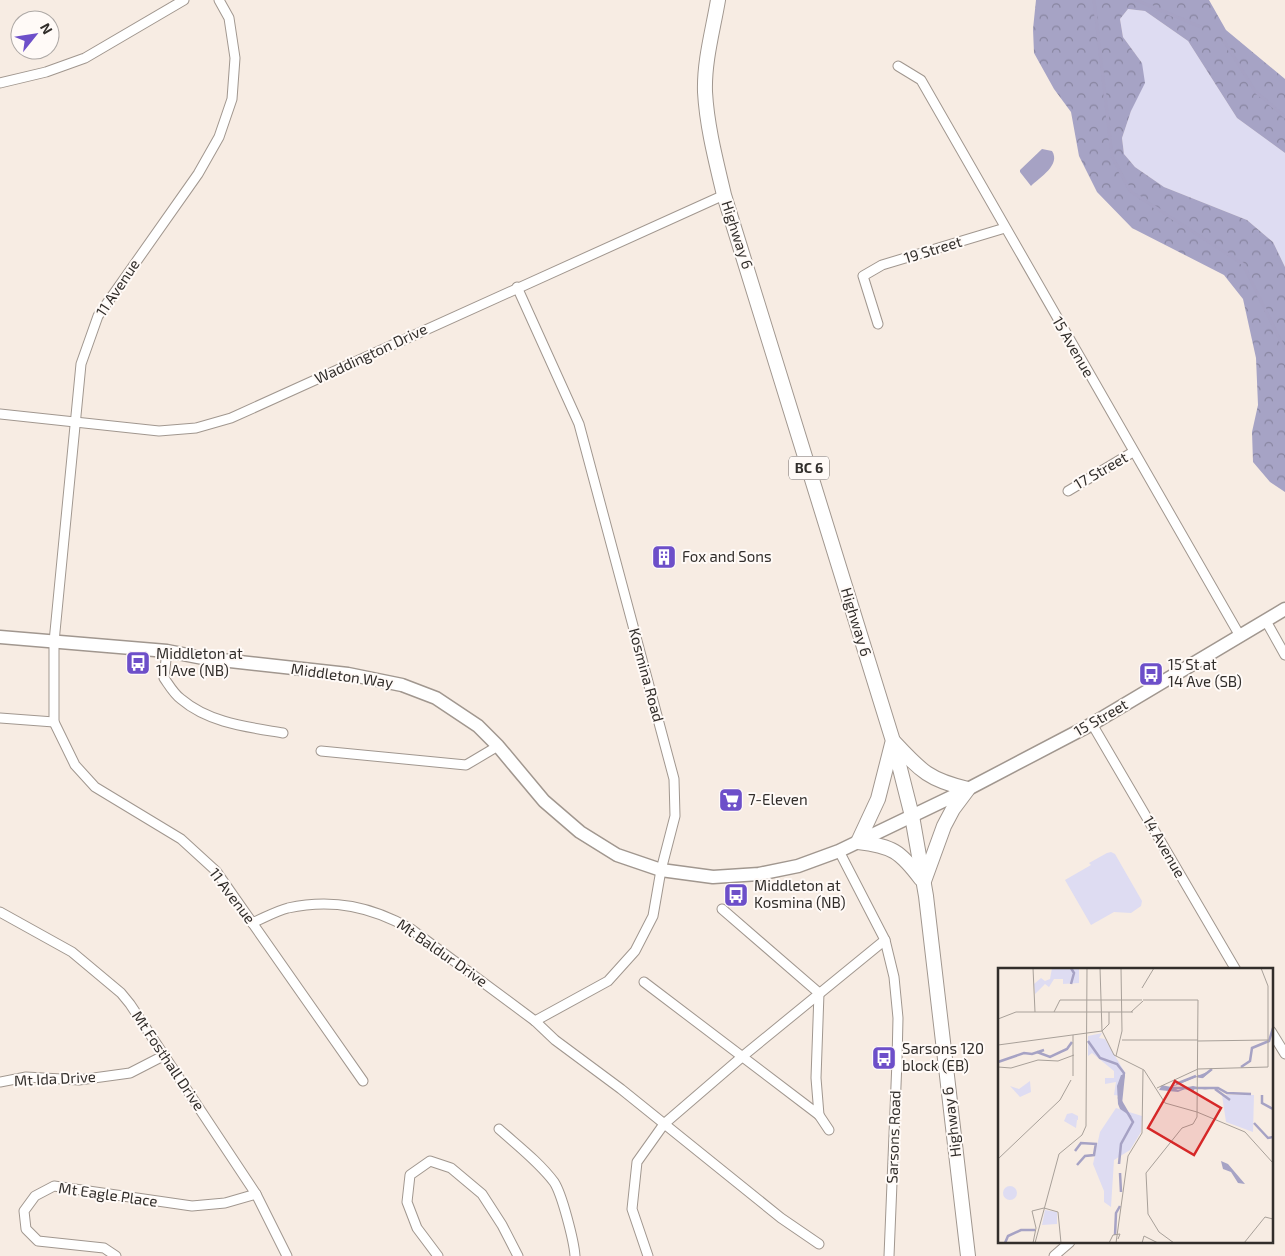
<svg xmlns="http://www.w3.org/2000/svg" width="1285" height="1256" font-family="'Exo 2',sans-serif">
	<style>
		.green { fill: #dedcf2 }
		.forest { fill: url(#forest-crowns) }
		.water { fill: #a6a2c4 }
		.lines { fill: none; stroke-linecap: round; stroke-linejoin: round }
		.stream { stroke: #a6a2c4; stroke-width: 3 }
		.street-casing { stroke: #a1978f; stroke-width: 11 }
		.secondary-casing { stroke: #a1978f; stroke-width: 15 }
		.primary-casing { stroke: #a1978f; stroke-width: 16 }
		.street { stroke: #fff; stroke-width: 9 }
		.secondary { stroke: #fff; stroke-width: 12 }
		.primary { stroke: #fff; stroke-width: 14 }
		.labels { text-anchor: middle; stroke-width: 4; stroke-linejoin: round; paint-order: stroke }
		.shield { fill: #fffaf7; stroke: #706b68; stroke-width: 1 }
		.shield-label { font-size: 14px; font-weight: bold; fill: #322e2b }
		.street-label { font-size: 15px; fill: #322e2b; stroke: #fffaf7 }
		.poi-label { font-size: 15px; fill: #322e2b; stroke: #fffaf7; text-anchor: start }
		.inset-river { fill: none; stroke: #a6a2c4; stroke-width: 2.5 }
		.inset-road { fill: none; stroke: #a8a099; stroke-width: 1 }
		.view { fill: #d62828; fill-opacity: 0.15; stroke: #d62828; stroke-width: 2.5 }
		.inset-edge { fill: none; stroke: #322e2b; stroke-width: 2.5 }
	</style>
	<defs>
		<pattern id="forest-crowns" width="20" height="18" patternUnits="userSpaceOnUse" patternTransform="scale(1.25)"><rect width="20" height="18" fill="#a6a3c5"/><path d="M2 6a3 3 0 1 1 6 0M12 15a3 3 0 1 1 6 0" fill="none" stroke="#8885a0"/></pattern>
	</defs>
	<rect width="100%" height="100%" fill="#f7ece3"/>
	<g class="green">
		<path d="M 1128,9 L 1145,11 L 1188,41 L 1237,118 L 1285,153 L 1285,267 L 1273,242 L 1247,220 L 1164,187 L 1135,167 L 1124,154 L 1122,138 L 1131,111 L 1142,63 L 1123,37 L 1120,19 Z"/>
		<path d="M 1111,852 L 1115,854 L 1142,901 L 1141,906 L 1131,913 L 1114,912 L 1091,925 L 1065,880 L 1091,865 L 1089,863 L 1107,853 Z"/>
	</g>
	<path class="forest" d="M 1036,0 L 1209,0 L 1226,30 L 1285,79 L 1285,153 L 1237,118 L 1188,41 L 1145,11 L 1128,9 L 1120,19 L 1123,37 L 1142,63 L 1145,83 L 1131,111 L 1122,138 L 1124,154 L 1135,167 L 1164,187 L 1247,220 L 1273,242 L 1285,267 L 1285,492 L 1270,482 L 1253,462 L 1252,432 L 1258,405 L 1256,358 L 1243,299 L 1224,275 L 1132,228 L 1097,192 L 1079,156 L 1071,112 L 1054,89 L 1034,53 L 1033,29 Z"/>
	<path class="water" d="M 1042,149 L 1052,151 C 1061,165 1040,177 1031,186 L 1020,172 L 1020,170 Z"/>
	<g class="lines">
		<g class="stream">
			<path d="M 1094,0 L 1112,156 L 1130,191 L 1243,264 L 1285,350"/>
			<path d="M 1136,0 L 1201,27"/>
			<path d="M 1224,41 L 1255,91 L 1285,117"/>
		</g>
		<defs>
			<g id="street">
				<path d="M 219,0 L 229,18 L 235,58 L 232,99 L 219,137 L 198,174 L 98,316 L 81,364 L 54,642 L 54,722 L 75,765 L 95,787 L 181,839 L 216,871 L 363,1081"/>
				<path d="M 898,66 L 921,80 L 1240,636"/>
				<path d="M 0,83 L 46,72 L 85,58 L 184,0"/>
				<path d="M 517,287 L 579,424 L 674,779 L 675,816 L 661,870 L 653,916 L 635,951 L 608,981 L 535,1021"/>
				<path d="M 878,324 L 863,276 L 882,265 L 1005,228"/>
				<path d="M 0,414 L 159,431 L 196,428 L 231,418 L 724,195"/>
				<path d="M 1068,491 L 1133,452"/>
				<path d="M 1266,621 L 1285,655"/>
				<path d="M 167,651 L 164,678 C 169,685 174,694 181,699 C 209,723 248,727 283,733"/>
				<path d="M 0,718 L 54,722"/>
				<path d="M 1092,724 L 1236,970"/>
				<path d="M 321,751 L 466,765 L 498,746"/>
				<path d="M 839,851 L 885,940 L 894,977 L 898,1018 L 897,1061 L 889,1256"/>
				<path d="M 0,912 L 72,952 L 121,993 L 130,1004 L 256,1194 L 287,1256"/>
				<path d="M 252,923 C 264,918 276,911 288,908 C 333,898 372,907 411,929 L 535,1021 L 555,1040 L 621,1089 L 781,1218 L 819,1244"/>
				<path d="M 644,982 L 819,1115 L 816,1078 L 819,993 L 722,909"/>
				<path d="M 1271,1031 L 1285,1054"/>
				<path d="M 0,1082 L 26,1077 L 79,1080 L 130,1073 L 165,1055"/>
				<path d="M 819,1115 L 829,1130"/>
				<path d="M 499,1129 C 518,1146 539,1162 554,1182 C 562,1194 574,1241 575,1256"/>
				<path d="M 116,1256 L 104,1248 L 38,1241 L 26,1229 L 24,1211 L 35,1196 L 54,1186 L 192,1206 L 225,1203 L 256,1194"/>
				<path d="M 438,1256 L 417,1228 L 407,1202 L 410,1175 L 430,1161 L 451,1168 L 482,1194 L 502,1225 L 518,1256"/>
				<path d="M 648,1256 L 632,1209 L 637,1162 L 664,1124 L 743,1056 L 885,940"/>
				<path d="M 1054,1256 L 1070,1242"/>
			</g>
			<path id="secondary" d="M 0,637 L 167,651 L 203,658 L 348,674 L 402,685 L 436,698 L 478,726 L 498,746 L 544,801 L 580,832 L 617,855 L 661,870 L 713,877 L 759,874 L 798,866 L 839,851 L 968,789 L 1092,724 L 1285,609"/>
			<g id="primary">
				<path d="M 718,0 C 713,30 704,61 705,92 C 707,127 716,161 724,195 L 893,741 L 912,816 L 926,896 L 968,1256"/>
				<path d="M 894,742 C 921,771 929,780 968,789 L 953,809 L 944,826 L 924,881"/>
				<path d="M 892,744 L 878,799 L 858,842 C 892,846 900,851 921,879"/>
			</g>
		</defs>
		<use href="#street" class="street-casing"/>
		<use href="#secondary" class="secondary-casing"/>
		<use href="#primary" class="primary-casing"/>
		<use href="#street" class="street"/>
		<use href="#secondary" class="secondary"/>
		<use href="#primary" class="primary"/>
	</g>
	<defs>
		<symbol id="building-square" viewBox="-11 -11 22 22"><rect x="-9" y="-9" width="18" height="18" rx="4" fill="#6d4fc9" stroke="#fffaf7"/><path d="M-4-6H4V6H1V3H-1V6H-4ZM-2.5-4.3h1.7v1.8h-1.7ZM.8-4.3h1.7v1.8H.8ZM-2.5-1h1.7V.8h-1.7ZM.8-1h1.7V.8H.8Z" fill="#fff"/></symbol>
		<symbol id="bus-square" viewBox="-11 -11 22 22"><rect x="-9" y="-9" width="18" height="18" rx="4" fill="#6d4fc9" stroke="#fffaf7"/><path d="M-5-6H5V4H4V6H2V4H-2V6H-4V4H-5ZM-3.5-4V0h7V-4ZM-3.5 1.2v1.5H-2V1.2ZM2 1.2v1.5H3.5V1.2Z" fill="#fff"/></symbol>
		<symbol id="supermarket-square" viewBox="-11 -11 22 22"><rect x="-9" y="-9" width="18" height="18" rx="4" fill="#6d4fc9" stroke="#fffaf7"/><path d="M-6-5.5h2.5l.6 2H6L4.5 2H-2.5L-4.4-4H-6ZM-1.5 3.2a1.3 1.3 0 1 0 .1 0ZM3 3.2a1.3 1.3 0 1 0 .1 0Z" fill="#fff"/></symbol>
	</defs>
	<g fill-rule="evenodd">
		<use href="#building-square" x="650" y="543" width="28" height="28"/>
		<use href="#bus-square" x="124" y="649" width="28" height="28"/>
		<use href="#bus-square" x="1137" y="660" width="28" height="28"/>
		<use href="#supermarket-square" x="717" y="786" width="28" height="28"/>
		<use href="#bus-square" x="722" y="881" width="28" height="28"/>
		<use href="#bus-square" x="870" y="1044" width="28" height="28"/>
	</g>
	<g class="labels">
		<rect class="shield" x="789" y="456.5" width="40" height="23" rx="4"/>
		<g class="shield-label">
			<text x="809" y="473">BC 6</text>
		</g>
		<g class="street-label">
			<text transform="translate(737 235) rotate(72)" y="5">Highway 6</text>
			<text transform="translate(933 250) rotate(-17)" y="5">19 Street</text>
			<text transform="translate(118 288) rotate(-56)" y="5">11 Avenue</text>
			<text transform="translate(1073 347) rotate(60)" y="5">15 Avenue</text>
			<text transform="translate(371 354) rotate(-25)" y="5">Waddington Drive</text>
			<text transform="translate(1101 471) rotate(-30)" y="5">17 Street</text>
			<text transform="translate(856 622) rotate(73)" y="5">Highway 6</text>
			<text transform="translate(646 675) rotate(75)" y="5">Kosmina Road</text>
			<text transform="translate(342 676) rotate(8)" y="5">Middleton Way</text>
			<text transform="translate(1101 718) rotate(-30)" y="5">15 Street</text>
			<text transform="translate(1164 847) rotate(60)" y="5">14 Avenue</text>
			<text transform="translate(232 896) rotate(53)" y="5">11 Avenue</text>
			<text transform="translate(442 953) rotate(35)" y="5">Mt Baldur Drive</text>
			<text transform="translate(168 1061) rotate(56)" y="5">Mt Fosthall Drive</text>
			<text transform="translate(55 1079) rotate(-3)" y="5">Mt Ida Drive</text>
			<text transform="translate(952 1122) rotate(-97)" y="5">Highway 6</text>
			<text transform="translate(894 1137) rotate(-88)" y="5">Sarsons Road</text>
			<text transform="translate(108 1195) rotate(8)" y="5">Mt Eagle Place</text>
		</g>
		<g class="poi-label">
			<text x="682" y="562">Fox and Sons</text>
			<text x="156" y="659">Middleton at<tspan x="156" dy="17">11 Ave (NB)</tspan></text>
			<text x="1168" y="670">15 St at<tspan x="1168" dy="17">14 Ave (SB)</tspan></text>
			<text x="748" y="805">7-Eleven</text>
			<text x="754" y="891">Middleton at<tspan x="754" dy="17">Kosmina (NB)</tspan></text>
			<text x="902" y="1054">Sarsons 120<tspan x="902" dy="17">block (EB)</tspan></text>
		</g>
	</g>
	<g transform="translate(998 968)">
		<rect width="275" height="275" fill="#f7ece3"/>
		<path d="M 54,0 L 81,0 L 81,15 L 65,16 L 65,11 L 56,11 L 51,19 L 47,16 L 37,26 L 36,16 L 43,10 L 47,13 L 52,11 ZM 104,65 L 101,70 L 107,71 L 126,103 L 124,128 L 116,127 L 118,114 L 107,116 L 107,110 L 116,110 L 116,103 L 94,85 L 90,88 L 90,68 ZM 32,113 L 33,124 L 22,129 L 12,118 L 21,121 ZM 224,127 L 256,127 L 255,164 L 228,154 ZM 118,140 L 144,148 L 143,164 L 132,182 L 116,192 L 113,239 L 106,234 L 106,223 L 95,196 L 102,164 ZM 74,145 L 80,148 L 80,152 L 73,151 L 79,152 L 78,160 L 66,153 L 69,146 ZM5 225a7 7 0 1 1 14 0a7 7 0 1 1-14 0ZM 47,242 L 59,244 L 59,256 L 44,257 Z" fill="#dedcf2"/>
		<path d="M 214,102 L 205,110 L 198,109 L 174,119 L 180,122 L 195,118 L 211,122 L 197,120 L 195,124 L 187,121 L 180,124 L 161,122 L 164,117 L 172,119 ZM 123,107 L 127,107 L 124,136 L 134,149 L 122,141 L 120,136 L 119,118 ZM 223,193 L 230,196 L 247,216 L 240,215 L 233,204 L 225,201 Z" fill="#a6a3c5"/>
		<path class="inset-river" d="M 73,16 L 76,5 L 73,0M 90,73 L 102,90 L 119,96 L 126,105 L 121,130 L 135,154 L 123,176 L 121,196M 39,84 L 52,89 L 69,81 L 74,74M 0,94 L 26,85 L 34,86 L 46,82M 243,99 L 252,93 L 254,80 L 271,73 L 275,60M 200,108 L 204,109 L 214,101M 178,116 L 198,108M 164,120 L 220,120 L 229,125 L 253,126M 217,121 L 232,132M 264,127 L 264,135 L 275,141M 256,155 L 270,170 L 275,169M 77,183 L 83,175 L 99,176M 79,197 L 87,188 L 96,187 L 98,175M 122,205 L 123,224M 117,267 L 118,245 L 122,238M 7,275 L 10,268 L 23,262 L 37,262"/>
		<path class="inset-road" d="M 35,0 L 37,44M 102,0 L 104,63 L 111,56 L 111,44M 144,20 L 156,0M 145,32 L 200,32 L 199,149 L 195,156 L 184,160 L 148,205 L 150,246 L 161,264 L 176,275M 56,44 L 62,32 L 144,32M 133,44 L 145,33M 0,51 L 18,44 L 135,44M 0,51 L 0,77M 104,63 L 116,87 L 146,102 L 167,135 L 199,144 L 247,164 L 275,195M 124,72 L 200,72M 200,73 L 270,72M 0,77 L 104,63M 118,88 L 124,63 L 123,0M 0,99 L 13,100 L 40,92 L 60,93 L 76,87M 75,108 L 75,67M 159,120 L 200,101 L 270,99 L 270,18 L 263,0M 0,191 L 62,132 L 73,112M 35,275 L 38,260 L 34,243 L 46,240 L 60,244 L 63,275M 37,275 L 61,186 L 84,167 L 88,158 L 89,0M 111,275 L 115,267 L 122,266 L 120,271M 118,275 L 130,188 L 144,165 L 145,102M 144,275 L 146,268 L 160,275M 246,275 L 267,249 L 275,251"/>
		<path class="view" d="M 177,113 L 223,140 L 196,187 L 150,160 Z"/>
		<rect width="275" height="275" class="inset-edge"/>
	</g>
	<g transform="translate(35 35) rotate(60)"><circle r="24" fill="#fffaf7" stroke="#ada8a5"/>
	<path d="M0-4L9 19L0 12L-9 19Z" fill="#6d4fc9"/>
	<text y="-8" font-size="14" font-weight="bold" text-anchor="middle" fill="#322e2b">N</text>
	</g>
</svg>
